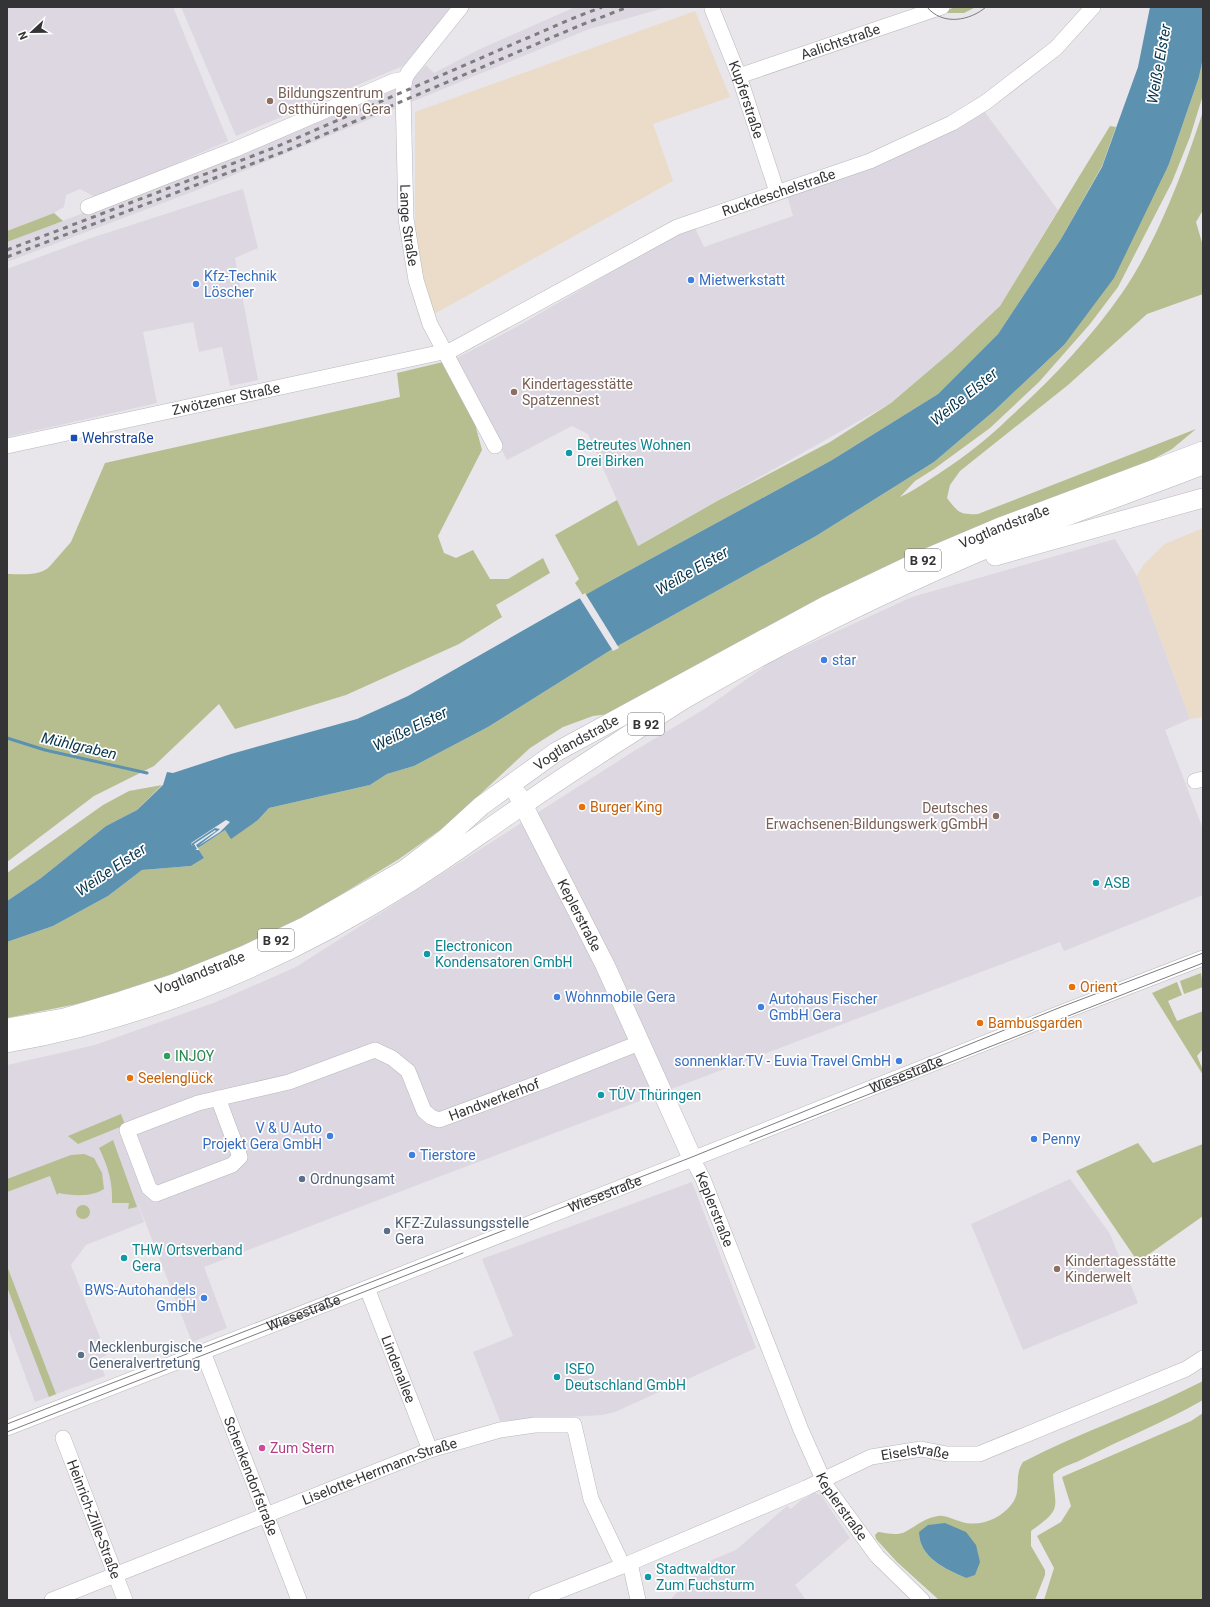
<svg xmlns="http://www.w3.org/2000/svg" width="1210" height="1607" font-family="Roboto,sans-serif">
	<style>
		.built { fill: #dcd7e1 }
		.industrial { fill: #ebdbc9 }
		.green { fill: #b6be90; fill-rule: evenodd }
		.water { fill: #5c91b0; fill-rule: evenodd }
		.pier { fill: #e8e6ea }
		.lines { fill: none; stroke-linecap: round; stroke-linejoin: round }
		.stream { stroke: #5c91b0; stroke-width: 3 }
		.minor-casing { stroke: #b8b7ba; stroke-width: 16 }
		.major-casing { stroke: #b8b7ba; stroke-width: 20 }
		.minor { stroke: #fff; stroke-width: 15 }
		.major { stroke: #fff; stroke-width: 19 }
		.tram { stroke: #7d7c7f; stroke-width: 1 }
		.rail { stroke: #7d7c7f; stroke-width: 3; stroke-dasharray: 5 5; stroke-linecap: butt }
		.education-dot { fill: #8d6e63; stroke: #fff; stroke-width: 1.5 }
		.shop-dot { fill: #3f7fe0; stroke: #fff; stroke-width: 1.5 }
		.transit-dot { fill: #1a4fb4; stroke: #fff; stroke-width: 1.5 }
		.culture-dot { fill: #0f9aa8; stroke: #fff; stroke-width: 1.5 }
		.food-dot { fill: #e8710a; stroke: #fff; stroke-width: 1.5 }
		.leisure-dot { fill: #2e9e5b; stroke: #fff; stroke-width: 1.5 }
		.service-dot { fill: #5c6f8a; stroke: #fff; stroke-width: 1.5 }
		.hotel-dot { fill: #d1479c; stroke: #fff; stroke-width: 1.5 }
		.labels { text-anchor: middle; stroke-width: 3.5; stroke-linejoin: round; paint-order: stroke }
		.shield { fill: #fff; stroke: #717072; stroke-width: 1 }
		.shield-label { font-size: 13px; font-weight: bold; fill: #343335 }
		.street-label { font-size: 14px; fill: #343335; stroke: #fff }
		.education-label { font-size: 14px; fill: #785e54; stroke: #fff; text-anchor: start }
		.shop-label { font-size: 14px; fill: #366cbe; stroke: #fff; text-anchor: start }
		.transit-label { font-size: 14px; fill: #164399; stroke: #fff; text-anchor: start }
		.culture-label { font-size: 14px; fill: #0d838f; stroke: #fff; text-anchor: start }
		.food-label { font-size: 14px; fill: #c56008; stroke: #fff; text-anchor: start }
		.leisure-label { font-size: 14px; fill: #27864d; stroke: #fff; text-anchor: start }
		.service-label { font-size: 14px; fill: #4e5e75; stroke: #fff; text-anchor: start }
		.hotel-label { font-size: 14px; fill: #b23c85; stroke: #fff; text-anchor: start }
		.water-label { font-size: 15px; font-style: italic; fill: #06354b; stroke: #fff }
	</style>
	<rect width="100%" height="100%" fill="#e8e6ea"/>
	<g class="built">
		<path d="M 7,7 L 173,7 L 228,141 L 97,198 L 80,189 L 66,195 L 64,207 L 54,213 L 7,231 Z"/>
		<path d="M 181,7 L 452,7 L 403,66 L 236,136 Z"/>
		<path d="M 575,7 L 668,7 L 589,29 L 192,192 L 7,262 L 7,242 L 252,149 L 335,115 L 410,82 L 426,65 L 434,73 L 478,50 Z"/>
		<path d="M 984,111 L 1058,210 L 1000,306 L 952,351 L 891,403 L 637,546 L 588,434 L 572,426 L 507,460 L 455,359 L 520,325 L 673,236 L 695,228 L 704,247 L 793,216 L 787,195 Z"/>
		<path d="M 243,189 L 258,248 L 235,258 L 258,380 L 230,386 L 222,347 L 199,352 L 193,322 L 143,332 L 157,403 L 7,437 L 7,269 L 91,238 Z"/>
		<path d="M 1115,539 L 1137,576 L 1190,719 L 1165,730 L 1203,829 L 1203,895 L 1064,951 L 1060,942 L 433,1179 L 204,1267 L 227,1328 L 192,1342 L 137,1201 L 144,1222 L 86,1245 L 71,1265 L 107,1355 L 99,1359 L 105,1376 L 35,1402 L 7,1326 L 7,1065 L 95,1045 L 216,1002 L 296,967 L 634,751 L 706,708 L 772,661 L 912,597 Z"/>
		<path d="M 1070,1179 L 1110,1234 L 1138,1303 L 1023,1350 L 971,1224 Z"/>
		<path d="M 692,1182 L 756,1348 L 615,1412 L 602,1415 L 500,1421 L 473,1352 L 513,1336 L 482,1259 Z"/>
		<path d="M 815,1493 L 821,1495 L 850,1538 L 795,1585 L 806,1600 L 670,1600 L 707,1562 L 736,1550 L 787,1506 L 791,1509 L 801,1500 Z"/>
	</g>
	<g class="industrial">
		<path d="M 695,11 L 730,97 L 653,124 L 673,181 L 434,314 L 430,305 L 415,239 L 415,112 Z"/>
		<path d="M 1203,528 L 1203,717 L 1190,719 L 1137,576 L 1144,564 L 1165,544 Z"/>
	</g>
	<g class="green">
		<path d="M 956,7 L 976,7 L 964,13 L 947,13 L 947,10 Z"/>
		<path d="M 1203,58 L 1203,95 L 1190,137 L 1172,182 L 1118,287 L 1090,324 L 1039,382 L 990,428 L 934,469 L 915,481 L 900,497 C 909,493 918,487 926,482 C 956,463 985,442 1010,417 C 1051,380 1090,339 1122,293 C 1156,244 1185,168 1203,111 L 1203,210 L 1196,222 L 1203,246 L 1203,294 L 1147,314 L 1068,385 L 960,471 L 950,485 L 947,498 C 958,512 959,515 978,514 L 1196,429 L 1172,449 L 1150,461 L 823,598 L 754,634 L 638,701 L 609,714 L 593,716 L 563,727 L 530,748 L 447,825 L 399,859 L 293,924 L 193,967 L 87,1002 L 7,1018 L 7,942 L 53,926 L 108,896 L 142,870 L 191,866 L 204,858 L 198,848 L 225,830 L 231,838 L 258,820 L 269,808 L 370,785 L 387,774 L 414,766 L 488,727 L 614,648 L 816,536 L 934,462 L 994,411 L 1064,345 L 1169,164 L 1199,77 Z"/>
		<path d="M 1110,126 L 1116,127 L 1102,166 L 1061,239 L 998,334 L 938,394 L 832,460 L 610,581 L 584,597 L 575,583 L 579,579 L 555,535 L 617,500 L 638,546 L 719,500 L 830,442 L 891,403 L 952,351 L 1000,306 Z"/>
		<path d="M 54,213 L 63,221 L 7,242 L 7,231 Z"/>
		<path d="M 443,362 L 471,409 L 482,450 L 438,536 L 444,553 L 456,558 L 473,550 L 490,579 L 508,579 L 543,558 L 550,573 L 496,605 L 502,617 L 459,644 L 346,695 L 235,729 L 219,704 L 154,766 L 94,796 L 7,862 L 7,574 C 20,574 40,577 50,566 L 71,542 L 105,463 L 400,397 L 397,373 Z"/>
		<path d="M 162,785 L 137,810 L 106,826 L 41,878 L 7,901 L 7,873 L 103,805 L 129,791 Z"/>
		<path d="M 1201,973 L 1203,987 L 1184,994 L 1180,981 Z"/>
		<path d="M 1177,982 L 1182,995 L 1168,1001 L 1177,1021 L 1203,1011 L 1203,1049 L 1197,1056 L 1203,1070 L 1203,1075 L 1152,993 Z"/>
		<path d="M 121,1114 L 125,1125 L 78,1144 L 68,1136 Z"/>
		<path d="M 113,1140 L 137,1207 L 128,1209 L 129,1203 L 112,1203 C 113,1183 108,1166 99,1148 Z"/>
		<path d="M 1138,1143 L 1153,1163 L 1203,1144 L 1203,1216 L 1138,1262 L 1076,1171 Z"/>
		<path d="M 84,1154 L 94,1158 L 102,1173 L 104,1189 C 92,1197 73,1196 59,1193 L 57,1195 L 50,1176 L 7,1192 L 7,1179 L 71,1155 Z"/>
		<circle cx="83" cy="1212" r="7"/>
		<path d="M 7,1266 L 56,1394 L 49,1397 L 7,1287 Z"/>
		<path d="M 1203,1381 L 1203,1400 C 1165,1422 1124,1438 1085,1458 C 1074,1464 1062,1466 1053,1474 C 1055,1510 1063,1508 1031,1531 L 1031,1546 L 1045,1570 L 1045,1575 L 1035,1600 L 939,1600 L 897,1562 L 876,1539 L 875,1535 L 878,1532 C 886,1533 897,1536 905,1532 C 916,1526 925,1518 938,1516 C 946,1515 954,1520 962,1522 C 980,1527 1000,1519 1011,1505 C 1023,1491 1013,1476 1023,1462 C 1081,1431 1144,1412 1203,1381 ZM 919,1532 L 966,1578 C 945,1569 919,1557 919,1532 Z"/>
		<path d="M 1203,1413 L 1203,1600 L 1044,1600 L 1054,1568 L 1037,1536 L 1061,1522 L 1071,1506 L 1062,1477 L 1191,1421 Z"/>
	</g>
	<g class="water">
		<path d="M 1150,7 L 1203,7 L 1203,58 L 1199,77 L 1169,164 L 1114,278 L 1064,345 L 994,411 L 934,462 L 816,536 L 614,648 L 488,727 L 414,766 L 387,774 L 370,785 L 269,808 L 258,820 L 231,839 L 225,830 L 198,848 L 196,845 L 216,831 L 215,830 L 194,844 L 197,849 L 195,850 L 199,850 L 204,858 L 191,866 L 142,870 L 108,896 L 53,926 L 7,942 L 7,901 L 41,878 L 106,826 L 137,810 L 163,785 L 167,772 L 173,773 L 231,754 L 357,719 L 408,696 L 610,581 L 832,460 L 938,394 L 998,334 L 1061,239 L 1102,167 L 1138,67 ZM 226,820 L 230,822 L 220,832 L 198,846 L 220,829 L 215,828 L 191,844 L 193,847 L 191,843 Z"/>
		<path d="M 945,1523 L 966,1532 L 976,1545 L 980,1562 L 975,1575 L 966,1578 C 945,1569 919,1557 919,1532 L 928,1525 Z"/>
	</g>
	<path class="pier" d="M 585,593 L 619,648 L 613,651 L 579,597 Z"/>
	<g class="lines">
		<path class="stream" d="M 7,738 L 45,750 L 147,773"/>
		<defs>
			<g id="minor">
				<path id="s1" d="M 461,7 L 408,73 L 405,79 L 403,92 L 406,219 L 416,280 L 430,324 L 495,446"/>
				<path id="s2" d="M 712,9 L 739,76 L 777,192"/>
				<path id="s3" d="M 739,76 L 942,7"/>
				<path d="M 88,207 L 236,149 L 394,81 L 405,79"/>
				<path id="s4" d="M 7,446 L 452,350 L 677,227 L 870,161 L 952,123 L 986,102 L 1056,48 L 1093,7"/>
				<path d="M 1195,781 L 1203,779"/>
				<path id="s5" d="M 218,1098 L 240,1157 L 232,1165 L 156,1194 L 149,1188 L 127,1130 L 198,1103 L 289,1082 L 375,1050 L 392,1058 L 408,1071 L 424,1111 L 431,1117 L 439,1120 L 544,1081 L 639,1043"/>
				<path id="s6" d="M 693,1160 L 703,1179 L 801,1430 L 826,1486 L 877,1556 L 922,1600"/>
				<path id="s7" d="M 367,1288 L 430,1450"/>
				<path id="s8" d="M 203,1352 L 299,1600"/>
				<path id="s9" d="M 7,1428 L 367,1288 L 1063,1012 L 1203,958"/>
				<path id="s10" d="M 63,1438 L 125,1600"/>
				<path d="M 630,1563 L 638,1600"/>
				<path id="s11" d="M 52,1600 L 430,1450 L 500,1430 L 535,1425 L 574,1425 L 591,1499 L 623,1566"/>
				<path id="s12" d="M 536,1600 L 630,1563 L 806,1488 L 871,1457 L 921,1449 L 947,1454 L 979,1454 L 1186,1369 L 1203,1358"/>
			</g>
			<g id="major">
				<path d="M 995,556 L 1203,498"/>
				<path id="s13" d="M 518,795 L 605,965 L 693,1160"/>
				<path id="s14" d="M 7,1028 L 64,1018 L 121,1001 L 173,984 L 245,955 L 306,926 L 404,870 L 446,838 L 481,806 L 556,752 L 825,606 L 913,564 L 998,528 L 1203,451"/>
				<path d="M 7,1043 C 150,1018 287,960 410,882 C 450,857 487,829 526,803 C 563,777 601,753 638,729 C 657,717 675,704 695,693 C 794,636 897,586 1002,542 C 1068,514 1136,491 1203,465"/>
			</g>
		</defs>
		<use href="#minor" class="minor-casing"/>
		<use href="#major" class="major-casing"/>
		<use href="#minor" class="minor"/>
		<use href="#major" class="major"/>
		<g class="tram">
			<path d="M 927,7 C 942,26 970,21 986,7"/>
			<path d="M 750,1141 L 1203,963"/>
			<path d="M 7,1424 L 692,1157 L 1061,1007 L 1203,953"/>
			<path d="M 7,1432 L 463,1253"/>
		</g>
		<g class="rail">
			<path d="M 7,250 L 276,147 L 571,19 L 602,7"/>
			<path d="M 7,257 L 283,152 L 581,25 L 628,7"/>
		</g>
	</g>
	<g class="education-dot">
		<circle cx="270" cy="101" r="4"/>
		<circle cx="514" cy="392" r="4"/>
		<circle cx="996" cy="816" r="4"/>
		<circle cx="1057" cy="1269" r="4"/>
	</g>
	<g class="shop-dot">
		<circle cx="691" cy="280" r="4"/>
		<circle cx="196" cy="284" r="4"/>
		<circle cx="824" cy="660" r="4"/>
		<circle cx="557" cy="997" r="4"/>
		<circle cx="761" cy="1007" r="4"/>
		<circle cx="899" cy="1061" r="4"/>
		<circle cx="330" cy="1136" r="4"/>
		<circle cx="1034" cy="1139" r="4"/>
		<circle cx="412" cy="1155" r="4"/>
		<circle cx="204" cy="1298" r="4"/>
	</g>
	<rect class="transit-dot" x="70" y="434" width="8" height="8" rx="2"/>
	<g class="culture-dot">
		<circle cx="569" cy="453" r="4"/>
		<circle cx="1096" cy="883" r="4"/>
		<circle cx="427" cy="954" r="4"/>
		<circle cx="601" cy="1095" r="4"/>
		<circle cx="124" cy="1258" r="4"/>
		<circle cx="557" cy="1377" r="4"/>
		<circle cx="648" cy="1577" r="4"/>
	</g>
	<g class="food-dot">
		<circle cx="582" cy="807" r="4"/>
		<circle cx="1072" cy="987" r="4"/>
		<circle cx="980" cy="1023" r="4"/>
		<circle cx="130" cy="1078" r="4"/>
	</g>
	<circle class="leisure-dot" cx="167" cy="1056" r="4"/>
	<g class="service-dot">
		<circle cx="302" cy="1179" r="4"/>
		<circle cx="387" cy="1231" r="4"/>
		<circle cx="81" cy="1355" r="4"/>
	</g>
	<circle class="hotel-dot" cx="262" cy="1448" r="4"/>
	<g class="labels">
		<g class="shield">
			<rect x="905" y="549" width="36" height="22" rx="3"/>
			<rect x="628" y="713" width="36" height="22" rx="3"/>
			<rect x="258" y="929" width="36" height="22" rx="3"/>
		</g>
		<g class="shield-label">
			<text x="923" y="565">B 92</text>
			<text x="646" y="729">B 92</text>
			<text x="276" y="945">B 92</text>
		</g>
		<g class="street-label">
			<text dy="5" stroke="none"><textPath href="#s3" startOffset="107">Aalichtstraße</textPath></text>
			<text dy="5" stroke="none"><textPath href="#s2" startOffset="97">Kupferstraße</textPath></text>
			<text dy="5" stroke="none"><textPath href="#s4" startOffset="819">Ruckdeschelstraße</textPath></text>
			<text dy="5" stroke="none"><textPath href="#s1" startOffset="238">Lange Straße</textPath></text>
			<text dy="5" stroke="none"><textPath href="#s4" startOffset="224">Zwötzener Straße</textPath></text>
			<text dy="5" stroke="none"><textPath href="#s14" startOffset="1125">Vogtlandstraße</textPath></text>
			<text dy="5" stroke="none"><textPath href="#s14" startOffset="645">Vogtlandstraße</textPath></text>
			<text dy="5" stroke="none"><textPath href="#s13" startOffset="135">Keplerstraße</textPath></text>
			<text dy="5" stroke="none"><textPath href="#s14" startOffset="201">Vogtlandstraße</textPath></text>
			<text dy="5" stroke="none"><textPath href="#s9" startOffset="966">Wiesestraße</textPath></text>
			<text dy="5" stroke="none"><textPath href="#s5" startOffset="647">Handwerkerhof</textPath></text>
			<text dy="5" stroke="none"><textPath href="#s9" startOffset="642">Wiesestraße</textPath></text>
			<text dy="5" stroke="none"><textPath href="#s6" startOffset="54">Keplerstraße</textPath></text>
			<text dy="5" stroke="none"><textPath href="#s9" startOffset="318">Wiesestraße</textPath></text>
			<text dy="5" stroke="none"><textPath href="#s7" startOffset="87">Lindenallee</textPath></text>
			<text dy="5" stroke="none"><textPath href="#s12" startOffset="409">Eiselstraße</textPath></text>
			<text dy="5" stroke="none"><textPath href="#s11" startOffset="352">Liselotte-Herrmann-Straße</textPath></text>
			<text dy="5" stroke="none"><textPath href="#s8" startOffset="133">Schenkendorfstraße</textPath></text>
			<text dy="5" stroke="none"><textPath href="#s6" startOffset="378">Keplerstraße</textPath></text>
			<text dy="5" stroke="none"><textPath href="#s10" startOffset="87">Heinrich-Zille-Straße</textPath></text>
		</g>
		<g class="education-label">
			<text x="278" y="98">Bildungszentrum<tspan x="278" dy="16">Ostthüringen Gera</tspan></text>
			<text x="522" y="389">Kindertagesstätte<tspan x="522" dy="16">Spatzennest</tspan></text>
			<text x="988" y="813" text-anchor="end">Deutsches<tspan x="988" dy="16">Erwachsenen-Bildungswerk gGmbH</tspan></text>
			<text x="1065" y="1266">Kindertagesstätte<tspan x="1065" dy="16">Kinderwelt</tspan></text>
		</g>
		<g class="shop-label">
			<text x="204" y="281">Kfz-Technik<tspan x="204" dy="16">Löscher</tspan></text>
			<text x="699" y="285">Mietwerkstatt</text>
			<text x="832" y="665">star</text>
			<text x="565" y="1002">Wohnmobile Gera</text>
			<text x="769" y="1004">Autohaus Fischer<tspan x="769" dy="16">GmbH Gera</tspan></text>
			<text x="891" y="1066" text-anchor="end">sonnenklar.TV - Euvia Travel GmbH</text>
			<text x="322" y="1133" text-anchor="end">V &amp; U Auto<tspan x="322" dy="16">Projekt Gera GmbH</tspan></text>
			<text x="1042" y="1144">Penny</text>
			<text x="420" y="1160">Tierstore</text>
			<text x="196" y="1295" text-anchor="end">BWS-Autohandels<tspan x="196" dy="16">GmbH</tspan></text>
		</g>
		<g class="transit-label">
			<text x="82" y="443">Wehrstraße</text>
		</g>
		<g class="culture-label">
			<text x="577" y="450">Betreutes Wohnen<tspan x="577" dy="16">Drei Birken</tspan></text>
			<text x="1104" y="888">ASB</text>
			<text x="435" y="951">Electronicon<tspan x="435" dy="16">Kondensatoren GmbH</tspan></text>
			<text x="609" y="1100">TÜV Thüringen</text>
			<text x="132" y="1255">THW Ortsverband<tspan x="132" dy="16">Gera</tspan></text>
			<text x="565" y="1374">ISEO<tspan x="565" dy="16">Deutschland GmbH</tspan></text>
			<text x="656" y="1574">Stadtwaldtor<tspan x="656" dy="16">Zum Fuchsturm</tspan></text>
		</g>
		<g class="food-label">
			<text x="590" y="812">Burger King</text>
			<text x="1080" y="992">Orient</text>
			<text x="988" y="1028">Bambusgarden</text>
			<text x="138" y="1083">Seelenglück</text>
		</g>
		<g class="leisure-label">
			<text x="175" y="1061">INJOY</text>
		</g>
		<g class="service-label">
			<text x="310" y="1184">Ordnungsamt</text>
			<text x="395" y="1228">KFZ-Zulassungsstelle<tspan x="395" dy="16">Gera</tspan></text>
			<text x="89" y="1352">Mecklenburgische<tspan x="89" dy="16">Generalvertretung</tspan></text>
		</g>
		<g class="hotel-label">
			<text x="270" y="1453">Zum Stern</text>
		</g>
		<g class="water-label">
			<text transform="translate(1159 64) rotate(-80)" y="5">Weiße Elster</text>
			<text transform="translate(964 397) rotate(-39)" y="5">Weiße Elster</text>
			<text transform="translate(692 571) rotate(-30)" y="5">Weiße Elster</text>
			<text transform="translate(410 729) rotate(-26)" y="5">Weiße Elster</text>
			<text transform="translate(79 746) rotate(13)" y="5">Mühlgraben</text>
			<text transform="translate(111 870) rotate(-34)" y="5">Weiße Elster</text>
		</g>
	</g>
	<rect width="1210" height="1607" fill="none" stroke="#343335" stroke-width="16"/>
	<g transform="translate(32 32) rotate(248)" stroke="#ffffff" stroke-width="3" paint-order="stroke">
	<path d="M0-3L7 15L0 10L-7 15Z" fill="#343335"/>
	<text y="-6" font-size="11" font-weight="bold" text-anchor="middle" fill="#343335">N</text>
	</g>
</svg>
